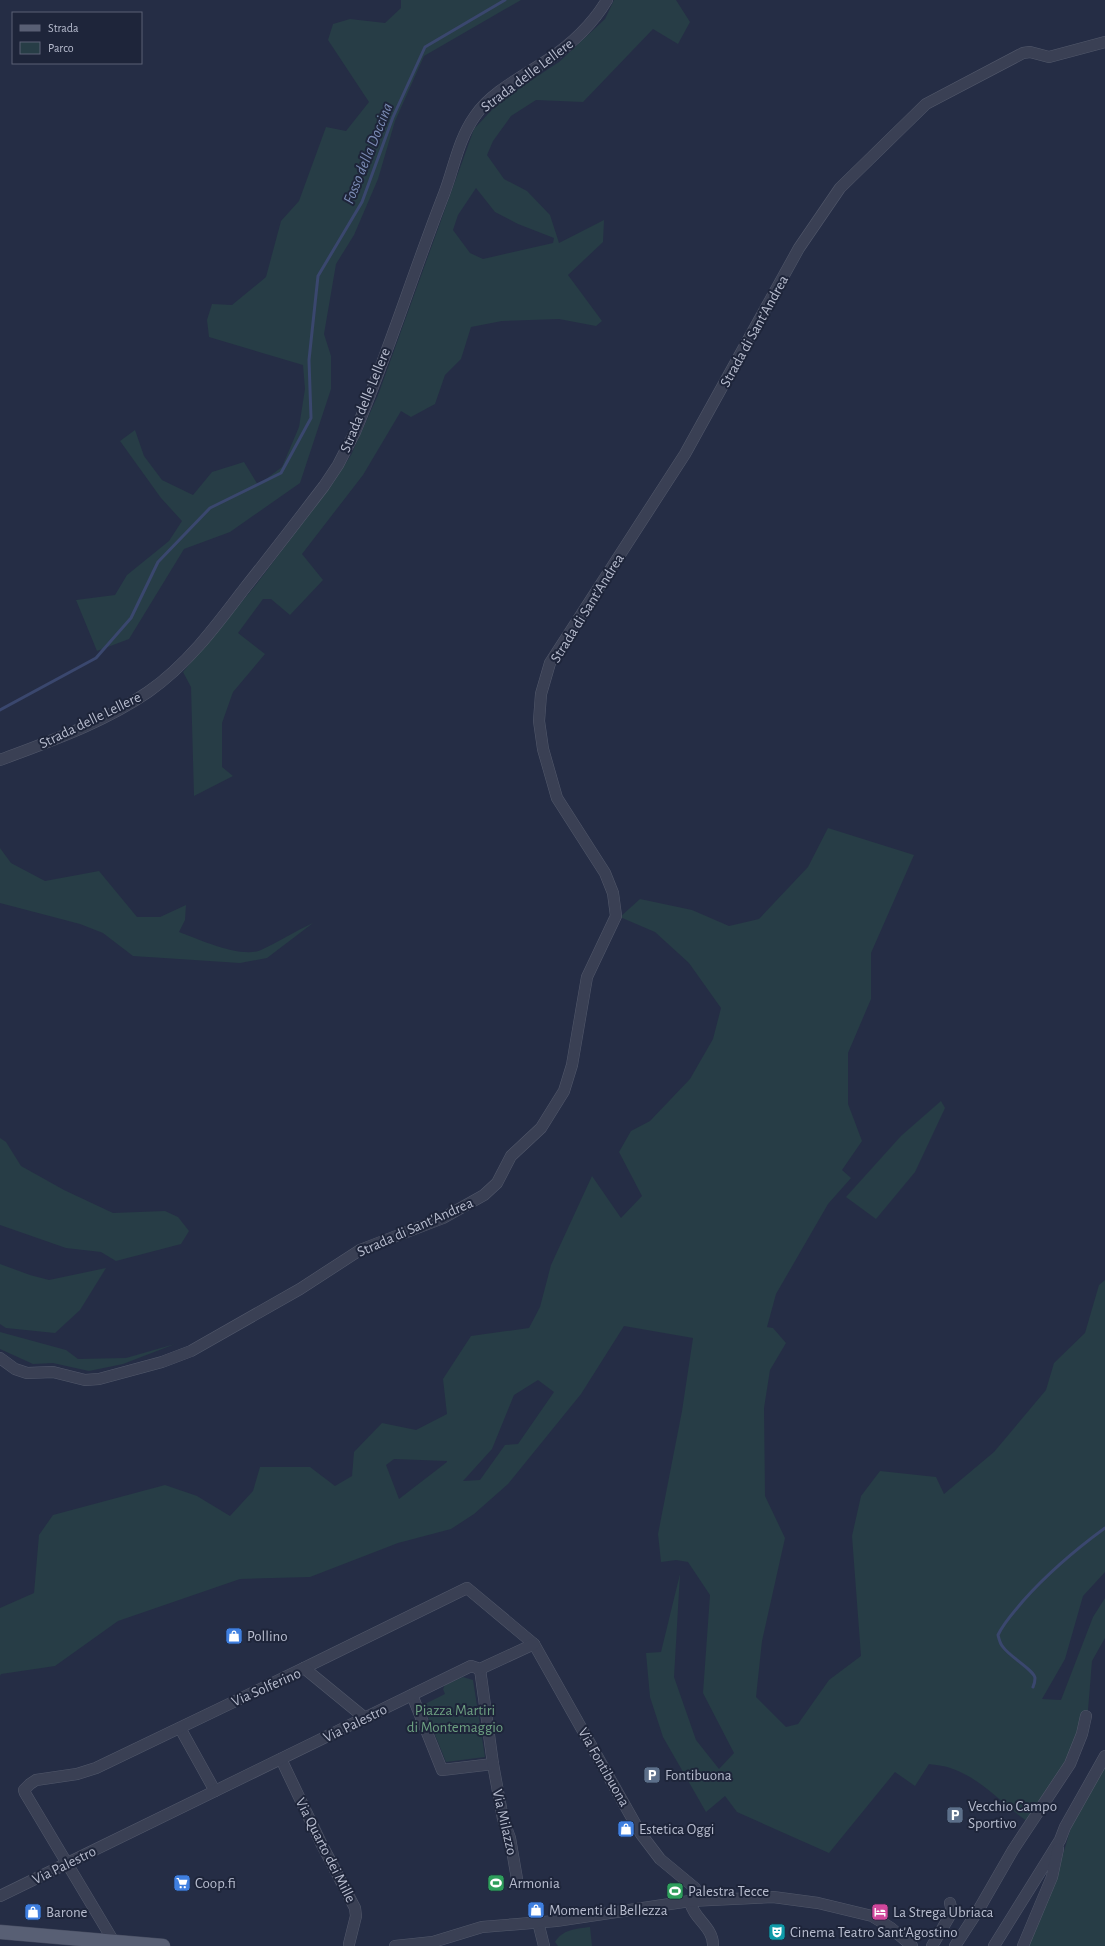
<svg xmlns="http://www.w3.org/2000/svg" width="1105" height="1946" font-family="'Alegreya Sans',sans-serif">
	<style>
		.green { fill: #273d46; fill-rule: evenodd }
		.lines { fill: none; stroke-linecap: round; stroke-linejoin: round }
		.stream { stroke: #3a476e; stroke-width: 3 }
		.minor-casing { stroke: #52586b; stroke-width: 12 }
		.major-casing { stroke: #43495d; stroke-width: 15 }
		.minor { stroke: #3a4054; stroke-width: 11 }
		.major { stroke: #585f74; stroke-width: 14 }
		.labels { text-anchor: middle; stroke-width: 4; stroke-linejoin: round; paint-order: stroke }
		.street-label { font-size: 15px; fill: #b7bcce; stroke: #1e253a }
		.poi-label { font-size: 15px; fill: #b7bcce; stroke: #1e253a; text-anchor: start }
		.park-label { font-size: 15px; fill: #6da081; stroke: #1e253a }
		.water-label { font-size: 16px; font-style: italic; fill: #7c8cb6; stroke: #1e253a }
	</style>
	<rect width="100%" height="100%" fill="#252d45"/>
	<g class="green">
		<path d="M 401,0 L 521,0 L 424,56 L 395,121 L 378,179 L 354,235 L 336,264 L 324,334 L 331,356 L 331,389 L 300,483 L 230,532 L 184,549 L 129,639 L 97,651 L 76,600 L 115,595 L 127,575 L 169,541 L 182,521 L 161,498 L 120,441 L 135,430 L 144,456 L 162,480 L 193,495 L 212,472 L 244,462 L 258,485 L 282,467 L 299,427 L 305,389 L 303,365 L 209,337 L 207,320 L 212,304 L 232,305 L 266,277 L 281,221 L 299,201 L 326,127 L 346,131 L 369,102 L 328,40 L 333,24 L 350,19 L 385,23 L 401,8 Z"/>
		<path d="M 614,0 L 676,0 L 690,22 L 678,44 L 653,29 L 583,102 L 536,100 L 511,116 L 493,141 L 487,155 L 504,179 L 527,191 L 550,215 L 559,243 L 604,220 L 603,242 L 568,275 L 602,321 L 596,326 L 559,319 L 502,321 L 471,327 L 461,359 L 445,375 L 435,404 L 411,417 L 401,411 L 363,475 L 302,554 L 323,580 L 290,615 L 271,599 L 263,599 L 238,633 L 265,654 L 233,692 L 222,723 L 222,767 L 233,776 L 194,796 L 191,687 L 183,672 L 255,586 L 333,483 L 351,455 L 378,395 L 474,129 L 501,100 L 559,62 L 605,19 ZM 476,188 L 495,212 L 518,224 L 554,238 L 553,243 L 483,259 L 470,253 L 453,230 L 458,215 Z"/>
		<path d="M 828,828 L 914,855 L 871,953 L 871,999 L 848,1053 L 848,1104 L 862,1141 L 842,1170 L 851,1178 L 828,1204 L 776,1294 L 767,1327 L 773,1328 L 786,1343 L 770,1370 L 764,1408 L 765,1496 L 785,1538 L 762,1641 L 756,1697 L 786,1727 L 798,1724 L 829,1680 L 861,1656 L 852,1536 L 861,1496 L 880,1471 L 936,1477 L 944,1494 L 994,1452 L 1046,1390 L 1054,1363 L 1085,1333 L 1099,1285 L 1105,1280 L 1105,1572 L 1083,1596 L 1065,1659 L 1042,1699 L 1061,1700 L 1093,1617 L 1105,1598 L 1105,1638 L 1092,1661 L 1088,1710 L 1082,1718 L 1066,1764 L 1028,1822 C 1002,1804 983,1780 953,1769 C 946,1766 936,1765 929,1764 L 915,1786 L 895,1772 L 829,1853 L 737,1812 L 725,1796 L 706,1812 L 663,1737 L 650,1697 L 646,1653 L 661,1652 L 680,1574 L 674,1677 L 696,1740 L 719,1769 L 734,1753 L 703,1693 L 710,1595 L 688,1562 L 676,1560 L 661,1562 L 658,1534 L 682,1411 L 693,1338 L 624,1326 L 581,1394 L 508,1484 L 474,1514 L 451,1529 L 398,1543 L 310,1577 L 240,1579 L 118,1621 L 55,1666 L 1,1674 L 0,1676 L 0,1608 L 34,1593 L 39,1535 L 53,1515 L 165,1485 L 197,1496 L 230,1516 L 253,1491 L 260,1467 L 310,1467 L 335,1486 L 352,1476 L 354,1452 L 382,1423 L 416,1430 L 447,1414 L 443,1379 L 471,1336 L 529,1328 L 540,1307 L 551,1265 L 592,1176 L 621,1218 L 642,1196 L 619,1152 L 631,1131 L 650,1121 L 690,1079 L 713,1039 L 721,1008 L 689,963 L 655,932 L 620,917 L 640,899 L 692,910 L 729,926 L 759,919 L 808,867 ZM 538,1380 L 554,1392 L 518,1444 L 505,1445 L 480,1480 L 463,1481 L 492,1449 L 514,1395 ZM 394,1459 L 447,1461 L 447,1462 L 399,1499 L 386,1465 Z"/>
		<path d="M 0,848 L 11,863 L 45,881 L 99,871 L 137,917 L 160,917 L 186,905 L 185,920 L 179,932 C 198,939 242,959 261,950 C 279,942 295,931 313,923 L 267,958 L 240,963 L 133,956 L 103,933 L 80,924 L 0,903 Z"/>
		<path d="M 941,1101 L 945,1108 L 915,1172 L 876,1219 L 846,1197 L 901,1136 Z"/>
		<path d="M 0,1138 L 6,1142 L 21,1166 L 64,1190 L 113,1213 L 165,1211 L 178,1217 L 189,1231 L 181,1244 L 116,1261 L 101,1252 L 66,1248 L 0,1225 Z"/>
		<path d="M 0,1264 L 30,1275 L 49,1280 L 106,1268 L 80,1310 L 55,1333 L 6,1328 L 0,1324 Z"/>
		<path d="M 0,1332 L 66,1350 L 78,1359 L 126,1358 L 175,1344 L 123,1364 L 89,1371 L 53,1363 L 33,1364 L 0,1349 Z"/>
		<path d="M 463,1677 L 473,1680 L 485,1757 L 446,1762 L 423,1705 L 445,1694 L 443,1689 L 445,1685 Z"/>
		<path d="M 1105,1765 L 1105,1946 L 1028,1946 L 1056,1878 L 1072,1824 Z"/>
		<path d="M 590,1927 L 592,1946 L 558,1946 L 555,1942 C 563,1929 576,1929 590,1927 Z"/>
	</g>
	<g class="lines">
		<g class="stream">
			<path d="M 0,710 L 96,658 L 131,618 L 158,562 L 210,508 L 281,473 L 311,418 L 309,360 L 318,276 L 362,202 L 393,117 L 425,47 L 505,0"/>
			<path d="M 1033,1687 C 1034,1685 1035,1681 1035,1678 C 1034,1670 1010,1657 1003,1647 C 1000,1644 999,1639 998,1635 C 1004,1622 1014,1612 1023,1601 C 1048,1573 1075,1550 1105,1528"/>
		</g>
		<defs>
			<g id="minor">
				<path d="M 0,760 C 50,741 103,723 148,692 C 187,665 216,626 244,589 C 271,555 298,520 324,486 L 338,465 L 355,432 C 388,354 413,273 444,194 C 454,168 458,140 475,116 C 492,91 524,76 549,59 C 573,43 592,25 607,0"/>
				<path d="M 0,1358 L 15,1369 L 27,1373 L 53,1372 L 85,1380 L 99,1379 L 162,1362 L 191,1351 L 300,1289 L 360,1250 L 443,1218 L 484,1195 L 497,1183 L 511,1156 L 541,1128 L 564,1091 L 572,1065 L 587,977 L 616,916 L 613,893 L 605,873 L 557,798 L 543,749 L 539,721 L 541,694 L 550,663 L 685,454 L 799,248 L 840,188 L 926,104 L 1023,53 L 1030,52 L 1049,57 L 1105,42"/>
				<path d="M 304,1668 L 467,1588 L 534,1644 L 641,1834 L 660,1859 L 695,1888 L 696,1901"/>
				<path d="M 412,1695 L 442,1770 L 493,1764 L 480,1669"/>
				<path d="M 180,1728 L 215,1791"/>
				<path d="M 281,1759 L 321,1843 L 355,1908 L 356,1916 L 349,1944"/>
				<path d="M 493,1764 L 503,1819 L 510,1838 L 517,1879"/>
				<path d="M 0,1896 L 471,1666 L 480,1669 L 534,1644"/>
				<path d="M 690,1901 C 693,1919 714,1927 713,1946"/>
				<path d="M 538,1922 L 544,1946"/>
				<path d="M 114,1942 L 25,1793 L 24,1790 L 30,1784 L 36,1780 L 77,1774 L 96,1768 L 304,1668 L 365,1718"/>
				<path d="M 395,1946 L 433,1942 L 482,1927 L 556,1921 L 690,1901 L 773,1897 L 818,1903 L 872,1916 L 891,1928 L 912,1946"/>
				<path d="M 932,1946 L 952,1912 L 950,1903"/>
				<path d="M 955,1946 L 979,1909 L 1013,1850 L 1070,1764 L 1082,1734 L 1086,1716"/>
				<path d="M 994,1946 L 1060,1840 L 1065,1827 L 1105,1756"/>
				<path d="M 1023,1946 L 1052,1877 L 1058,1849"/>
			</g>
			<path id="major" d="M 0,1932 L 163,1946"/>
		</defs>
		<use href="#minor" class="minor-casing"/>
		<use href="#major" class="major-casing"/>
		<use href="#minor" class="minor"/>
		<use href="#major" class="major"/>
	</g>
	<defs>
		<symbol id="shop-square" viewBox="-11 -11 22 22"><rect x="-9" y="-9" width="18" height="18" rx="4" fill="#3f7fe0" stroke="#1e253a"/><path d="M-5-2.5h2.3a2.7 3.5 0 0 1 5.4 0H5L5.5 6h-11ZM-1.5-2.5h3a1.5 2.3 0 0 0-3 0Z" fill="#fff"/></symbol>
		<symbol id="parking-square" viewBox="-11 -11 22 22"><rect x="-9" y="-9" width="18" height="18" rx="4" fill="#5c6f8a" stroke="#1e253a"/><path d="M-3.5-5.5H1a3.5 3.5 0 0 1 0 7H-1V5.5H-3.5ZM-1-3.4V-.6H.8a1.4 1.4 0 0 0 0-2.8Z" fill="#fff"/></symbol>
		<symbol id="supermarket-square" viewBox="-11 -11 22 22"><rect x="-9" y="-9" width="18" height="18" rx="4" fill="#3f7fe0" stroke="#1e253a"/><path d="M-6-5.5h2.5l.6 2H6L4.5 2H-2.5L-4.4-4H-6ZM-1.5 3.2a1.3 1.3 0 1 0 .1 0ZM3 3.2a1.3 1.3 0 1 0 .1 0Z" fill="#fff"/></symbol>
		<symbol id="stadium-square" viewBox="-11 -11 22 22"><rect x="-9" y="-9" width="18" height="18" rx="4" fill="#2e9e5b" stroke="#1e253a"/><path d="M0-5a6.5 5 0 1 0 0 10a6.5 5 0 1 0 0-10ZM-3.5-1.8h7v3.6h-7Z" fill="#fff"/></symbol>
		<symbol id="hotel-square" viewBox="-11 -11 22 22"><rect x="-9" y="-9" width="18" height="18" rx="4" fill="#d1479c" stroke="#1e253a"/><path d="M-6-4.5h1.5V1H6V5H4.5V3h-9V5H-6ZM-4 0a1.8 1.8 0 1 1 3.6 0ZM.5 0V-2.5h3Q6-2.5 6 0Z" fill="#fff"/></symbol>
		<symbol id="theatre-square" viewBox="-11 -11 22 22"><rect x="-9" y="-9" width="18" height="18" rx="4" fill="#0f9aa8" stroke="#1e253a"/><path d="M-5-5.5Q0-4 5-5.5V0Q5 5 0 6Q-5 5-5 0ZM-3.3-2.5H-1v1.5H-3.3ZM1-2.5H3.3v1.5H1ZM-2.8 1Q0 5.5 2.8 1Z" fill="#fff"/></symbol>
	</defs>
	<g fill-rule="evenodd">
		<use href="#shop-square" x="224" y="1626" width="20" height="20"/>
		<use href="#parking-square" x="642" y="1765" width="20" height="20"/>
		<use href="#parking-square" x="945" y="1805" width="20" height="20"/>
		<use href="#shop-square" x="616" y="1819" width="20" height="20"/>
		<use href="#supermarket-square" x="172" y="1873" width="20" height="20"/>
		<use href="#stadium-square" x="486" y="1873" width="20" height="20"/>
		<use href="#stadium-square" x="665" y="1881" width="20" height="20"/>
		<use href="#shop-square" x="526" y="1900" width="20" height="20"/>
		<use href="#shop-square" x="23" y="1902" width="20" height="20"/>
		<use href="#hotel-square" x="870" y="1902" width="20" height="20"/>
		<use href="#theatre-square" x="767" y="1922" width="20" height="20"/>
	</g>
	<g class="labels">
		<g class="street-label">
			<text transform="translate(527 75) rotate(-37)" y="5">Strada delle Lellere</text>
			<text transform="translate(754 331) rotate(-61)" y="5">Strada di Sant'Andrea</text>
			<text transform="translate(365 400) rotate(-68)" y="5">Strada delle Lellere</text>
			<text transform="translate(587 608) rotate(-58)" y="5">Strada di Sant'Andrea</text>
			<text transform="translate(90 720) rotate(-26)" y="5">Strada delle Lellere</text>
			<text transform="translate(415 1227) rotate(-24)" y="5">Strada di Sant'Andrea</text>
			<text transform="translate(266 1687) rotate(-24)" y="5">Via Solferino</text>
			<text transform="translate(355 1723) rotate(-26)" y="5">Via Palestro</text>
			<text transform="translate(604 1767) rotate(60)" y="5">Via Fontibuona</text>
			<text transform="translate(505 1822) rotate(77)" y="5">Via Milazzo</text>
			<text transform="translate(326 1850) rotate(63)" y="5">Via Quarto dei Mille</text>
			<text transform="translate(64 1865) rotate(-26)" y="5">Via Palestro</text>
		</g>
		<g class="poi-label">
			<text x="247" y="1641">Pollino</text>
			<text x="665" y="1780">Fontibuona</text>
			<text x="968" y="1811">Vecchio Campo<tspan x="968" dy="17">Sportivo</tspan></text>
			<text x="639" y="1834">Estetica Oggi</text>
			<text x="195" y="1888">Coop.fi</text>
			<text x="509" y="1888">Armonia</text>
			<text x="688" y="1896">Palestra Tecce</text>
			<text x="549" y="1915">Momenti di Bellezza</text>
			<text x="46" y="1917">Barone</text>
			<text x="893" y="1917">La Strega Ubriaca</text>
			<text x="790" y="1937">Cinema Teatro Sant'Agostino</text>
		</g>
		<g class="park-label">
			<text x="455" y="1715">Piazza Martiri<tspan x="455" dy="17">di Montemaggio</tspan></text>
		</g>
		<g class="water-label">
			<text transform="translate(367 153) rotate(-68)" y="6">Fosso della Doccina</text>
		</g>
	</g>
	<rect x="12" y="12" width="130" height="52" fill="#1e253a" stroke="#5b6175"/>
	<rect x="20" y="25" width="20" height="6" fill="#585f74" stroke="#5b6175"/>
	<text x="48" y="32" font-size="12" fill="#b7bcce">Strada</text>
	<rect x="20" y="42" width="20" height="12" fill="#273d46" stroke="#5b6175"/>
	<text x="48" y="52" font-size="12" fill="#b7bcce">Parco</text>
</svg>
